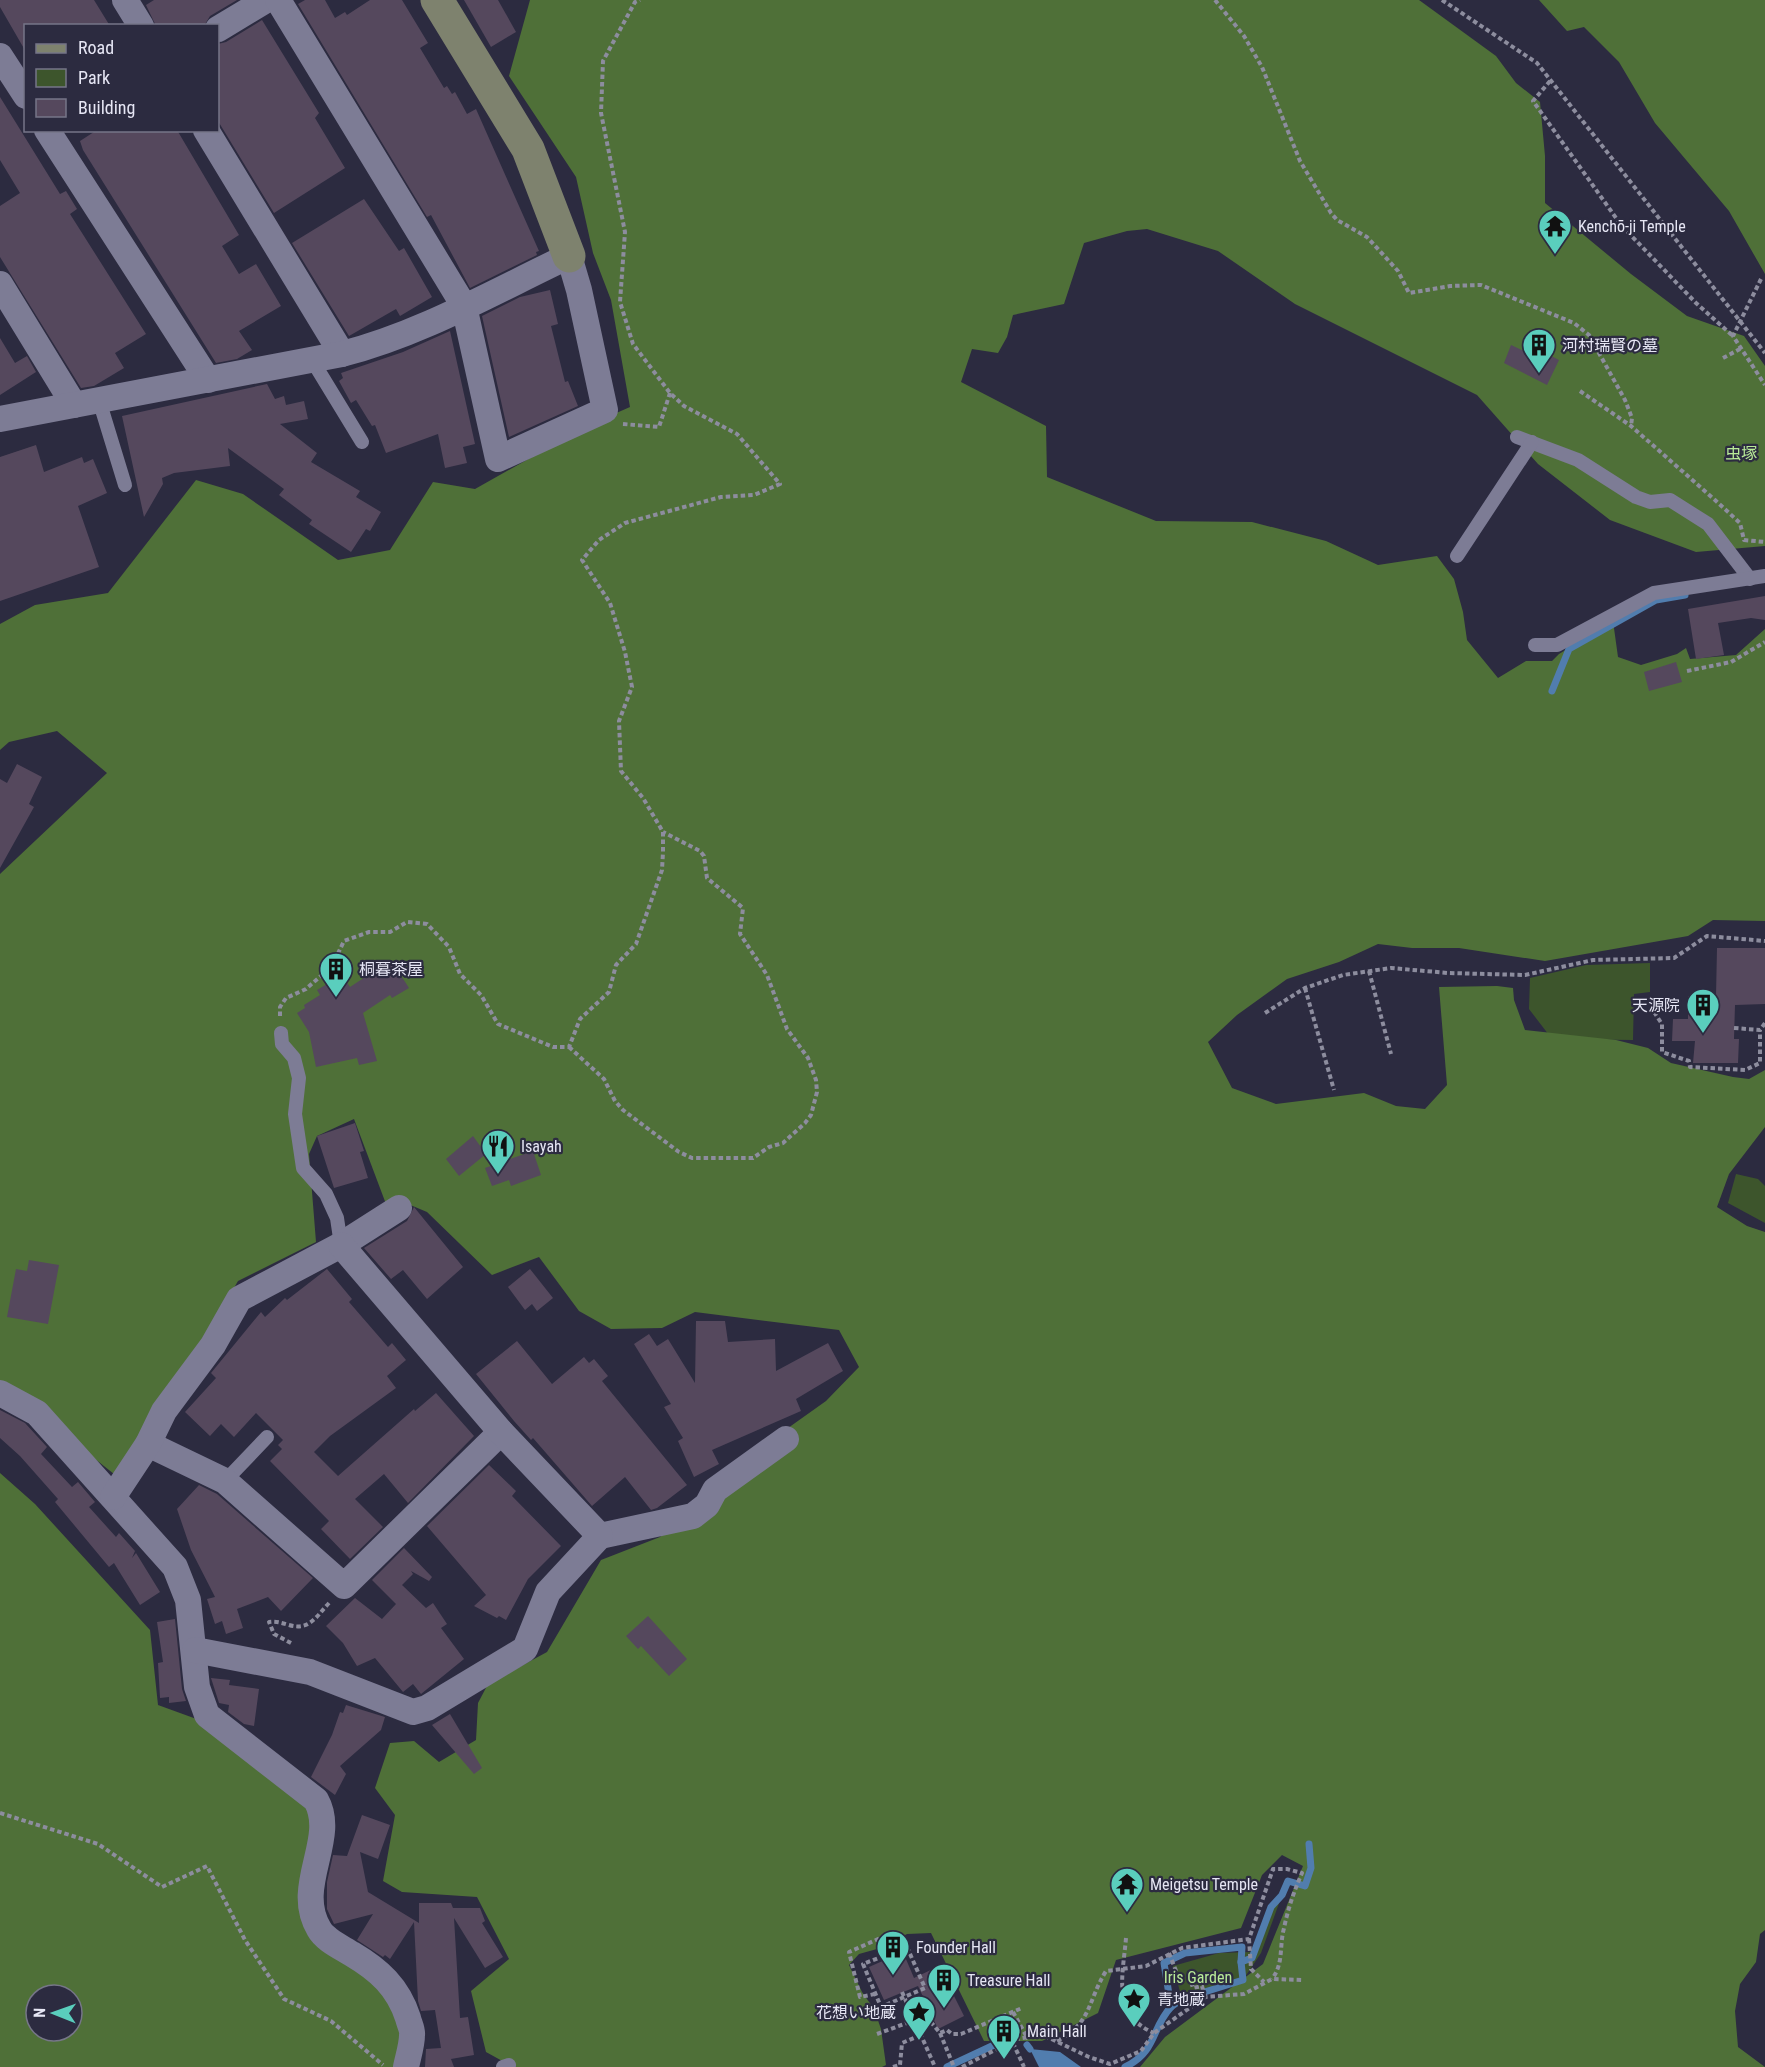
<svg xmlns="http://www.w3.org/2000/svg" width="1765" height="2067" font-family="'Roboto Condensed','Noto Sans JP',sans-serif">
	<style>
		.green { fill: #3d552c }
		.forest { fill: #4f7038; fill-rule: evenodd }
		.water { fill: #517dae }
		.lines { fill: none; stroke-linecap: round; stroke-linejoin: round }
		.stream { stroke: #517dae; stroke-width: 7 }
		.building { fill: #55485d }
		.path { stroke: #8d8d9e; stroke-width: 4; stroke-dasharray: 4.5 3; stroke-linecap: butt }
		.lane { stroke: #7d7c95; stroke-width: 14 }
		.street { stroke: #7d7c95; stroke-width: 26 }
		.secondary { stroke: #7e826e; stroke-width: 33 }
		.labels { text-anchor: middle; stroke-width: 4.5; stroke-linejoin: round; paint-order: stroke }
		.poi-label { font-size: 16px; fill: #e6e6f4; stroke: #2c2b40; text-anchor: start }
		.park-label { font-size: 16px; fill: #b9eb98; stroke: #2c2b40 }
	</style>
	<rect width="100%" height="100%" fill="#2c2b40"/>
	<g class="green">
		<path d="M 1650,963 L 1650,992 L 1634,994 L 1633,1040 L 1552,1039 L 1529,1009 L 1530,978 L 1586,965 Z"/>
		<path d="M 1736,1174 L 1758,1179 L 1765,1186 L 1765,1223 L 1728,1203 Z"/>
		<path d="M 1282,1895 L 1261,1953 L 1243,1980 L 1182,1999 L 1173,1966 L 1219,1953 L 1251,1952 L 1271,1907 Z"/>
	</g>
	<g class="forest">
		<path d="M 530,0 L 1419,0 L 1496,56 L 1516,83 L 1540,102 L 1545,156 L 1545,203 L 1631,274 L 1687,316 L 1744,336 L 1765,366 L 1765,546 L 1696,552 L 1610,520 L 1538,464 L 1477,395 L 1295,304 L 1218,251 L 1147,229 L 1127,231 L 1084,243 L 1064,304 L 1013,315 L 1007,337 L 998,353 L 972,349 L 961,382 L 1046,426 L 1047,477 L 1156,521 L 1252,522 L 1326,541 L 1378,565 L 1437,556 L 1454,579 L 1463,612 L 1467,640 L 1498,678 L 1526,661 L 1552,661 L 1559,654 L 1613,621 L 1618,657 L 1641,665 L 1677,654 L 1686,648 L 1690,659 L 1736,655 L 1765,629 L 1765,921 L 1713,920 L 1688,936 L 1545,961 L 1459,948 L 1412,948 L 1378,944 L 1339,962 L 1287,979 L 1237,1015 L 1208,1042 L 1232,1088 L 1276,1104 L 1364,1093 L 1396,1106 L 1425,1109 L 1447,1085 L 1439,987 L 1497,986 L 1513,988 L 1514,1000 L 1525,1030 L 1616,1040 L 1648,1048 L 1671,1063 L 1733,1077 L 1749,1079 L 1765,1070 L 1765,1127 L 1729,1174 L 1717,1207 L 1747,1226 L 1765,1232 L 1765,1930 L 1760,1934 L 1756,1962 L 1740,1984 L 1735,2011 L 1738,2047 L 1765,2067 L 1140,2067 L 1165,2037 L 1263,1964 L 1303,1866 L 1282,1855 L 1262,1875 L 1241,1928 L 1116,1960 L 1098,2013 L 1042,2041 L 984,2041 L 931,1933 L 907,1934 L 877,1949 L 859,1954 L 849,1965 L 862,1992 L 874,2009 L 881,2029 L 886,2065 L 882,2067 L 513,2067 L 486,2052 L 471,1991 L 509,1959 L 477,1897 L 402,1892 L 383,1881 L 395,1815 L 375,1788 L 390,1743 L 414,1741 L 439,1762 L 476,1740 L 478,1703 L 488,1684 L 547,1652 L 601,1560 L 660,1537 L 715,1490 L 743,1460 L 826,1401 L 859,1367 L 839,1330 L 695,1312 L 662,1328 L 611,1329 L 579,1311 L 539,1257 L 492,1275 L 427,1212 L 396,1199 L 386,1204 L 354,1119 L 317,1136 L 309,1154 L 316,1242 L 238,1281 L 184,1375 L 114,1474 L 37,1413 L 0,1393 L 0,874 L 107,773 L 57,731 L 9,742 L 0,750 L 0,624 L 35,605 L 108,593 L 196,480 L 243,494 L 338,560 L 390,550 L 433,482 L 475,489 L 589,425 L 630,407 L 611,300 L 593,253 L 576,177 L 509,76 Z"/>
		<path d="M 1539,0 L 1765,0 L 1765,274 L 1729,211 L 1655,123 L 1619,62 L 1584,27 L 1567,31 Z"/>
		<path d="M 0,1473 L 35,1504 L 150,1630 L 158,1705 L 202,1721 L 312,1813 L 303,1918 L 369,1973 L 400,2019 L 402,2067 L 0,2067 ZM 36,1995 L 72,1995 L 72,2031 L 36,2031 Z"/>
	</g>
	<path class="water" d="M 1030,2049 L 1060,2052 L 1081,2067 L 1039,2067 Z"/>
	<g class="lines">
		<g class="stream">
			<path d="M 1552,691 L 1569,649 L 1656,600 L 1685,595"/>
			<path d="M 1171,2007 L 1182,1999 L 1243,1980 L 1241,1962"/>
			<path d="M 1027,2045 L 1030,2049"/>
			<path d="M 947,2067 L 1009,2038"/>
			<path d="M 1125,2067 C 1157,2052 1151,2028 1171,2007 L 1164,1963 L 1185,1953 L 1242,1947 L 1241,1962 L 1252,1958 L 1271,1907 L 1282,1895 L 1288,1881 L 1305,1886 L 1311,1868 L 1309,1844"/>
		</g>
	</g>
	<g class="building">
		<path d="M 0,0 L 94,0 L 110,26 L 26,26 L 26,52 L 0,7 Z"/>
		<path d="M 154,0 L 237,0 L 210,16 L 204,26 L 156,26 L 146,5 Z"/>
		<path d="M 305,0 L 325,0 L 335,18 L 345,12 L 347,15 L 370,0 L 402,0 L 428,43 L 420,48 L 444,88 L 447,86 L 452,94 L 455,92 L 467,114 L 476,109 L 539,251 L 536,252 L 537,255 L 470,288 L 431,215 L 427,217 L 298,4 Z"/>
		<path d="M 464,0 L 498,0 L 516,32 L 491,47 Z"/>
		<path d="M 262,20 L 319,113 L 315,118 L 345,168 L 274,213 L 218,121 L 218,44 L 226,42 Z"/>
		<path d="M 0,97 L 60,194 L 66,191 L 77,209 L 70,214 L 146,334 L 115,353 L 124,368 L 94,386 L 81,388 L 0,257 L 0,206 L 20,193 L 0,160 Z"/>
		<path d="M 97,130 L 177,130 L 239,235 L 222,246 L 239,274 L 256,264 L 281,306 L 239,331 L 252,350 L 237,359 L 216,363 L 83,150 L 80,141 Z"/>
		<path d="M 364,199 L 399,251 L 404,248 L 432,297 L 400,316 L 396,309 L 349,336 L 292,243 Z"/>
		<path d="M 550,290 L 558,324 L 551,326 L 565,382 L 568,381 L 578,406 L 509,437 L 482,316 L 520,297 Z"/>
		<path d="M 450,331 L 475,444 L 463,447 L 467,463 L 445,468 L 438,434 L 386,453 L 375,425 L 372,426 L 356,400 L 351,403 L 339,381 L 343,378 L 341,373 L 403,352 Z"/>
		<path d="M 0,338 L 15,363 L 27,356 L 36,372 L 0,395 Z"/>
		<path d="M 1528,344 L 1559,360 L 1547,385 L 1504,363 L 1511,345 L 1526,352 Z"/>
		<path d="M 267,384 L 275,399 L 284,396 L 286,405 L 304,401 L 308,419 L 280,424 L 317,453 L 311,462 L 360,491 L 356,497 L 381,512 L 370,531 L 366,529 L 351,552 L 309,524 L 312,520 L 279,495 L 284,489 L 228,448 L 230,466 L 174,473 L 162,478 L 163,484 L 144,517 L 122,416 Z"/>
		<path d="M 36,445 L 44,472 L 82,457 L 84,463 L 93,459 L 107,493 L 78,506 L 99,567 L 0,601 L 0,457 Z"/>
		<path d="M 1765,596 L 1765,620 L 1751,618 L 1718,623 L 1724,655 L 1696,659 L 1688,609 Z"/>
		<path d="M 1676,662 L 1682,682 L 1649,691 L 1644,672 Z"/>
		<path d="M 17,764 L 42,777 L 29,804 L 34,807 L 0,868 L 0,779 L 7,783 Z"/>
		<path d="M 1717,948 L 1765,948 L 1765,1004 L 1735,1005 L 1734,1039 L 1739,1039 L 1738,1063 L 1693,1063 L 1695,1041 L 1672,1041 L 1673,1019 L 1688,1019 L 1688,996 L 1716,996 Z"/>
		<path d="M 391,960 L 409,988 L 392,998 L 390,995 L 363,1013 L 377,1061 L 359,1065 L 357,1058 L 316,1067 L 309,1032 L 297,1013 L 305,1008 L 304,1005 L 320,995 L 317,990 L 342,975 L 350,987 Z"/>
		<path d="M 355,1123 L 364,1151 L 360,1152 L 368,1178 L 334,1188 L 317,1136 Z"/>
		<path d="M 473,1136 L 486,1154 L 459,1176 L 446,1159 Z"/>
		<path d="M 533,1151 L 541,1175 L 511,1186 L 509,1180 L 492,1186 L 485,1168 Z"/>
		<path d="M 414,1207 L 463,1267 L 427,1299 L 403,1270 L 391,1279 L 364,1248 L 407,1221 Z"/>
		<path d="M 29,1260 L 59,1265 L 48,1324 L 7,1317 L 16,1269 L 27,1271 Z"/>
		<path d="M 327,1269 L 352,1299 L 349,1302 L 388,1347 L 392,1343 L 406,1360 L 387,1376 L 396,1388 L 330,1436 L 314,1452 L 338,1476 L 414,1409 L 415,1411 L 436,1393 L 474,1436 L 408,1503 L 384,1474 L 355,1499 L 383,1527 L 350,1559 L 321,1529 L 329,1521 L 270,1461 L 282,1449 L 278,1445 L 283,1440 L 256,1413 L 234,1437 L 221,1424 L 210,1436 L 185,1412 L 216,1378 L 211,1373 L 261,1312 L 265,1317 L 285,1298 L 287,1300 Z"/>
		<path d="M 530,1269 L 553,1298 L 537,1311 L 532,1304 L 525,1310 L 508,1287 Z"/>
		<path d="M 696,1321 L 725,1321 L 728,1342 L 775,1339 L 776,1371 L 828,1343 L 843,1371 L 796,1399 L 801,1411 L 712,1450 L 719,1464 L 694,1477 L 678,1441 L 683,1438 L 664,1407 L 671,1404 L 634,1344 L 649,1334 L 657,1346 L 668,1339 L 695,1383 Z"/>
		<path d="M 517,1341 L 552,1384 L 584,1357 L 589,1363 L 594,1359 L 608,1376 L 602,1381 L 687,1485 L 657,1508 L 651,1510 L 625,1477 L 592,1506 L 533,1438 L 531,1440 L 514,1421 L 476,1374 Z"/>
		<path d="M 0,1410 L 25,1423 L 47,1447 L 41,1454 L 72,1487 L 78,1482 L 95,1502 L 89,1507 L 116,1537 L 119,1533 L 135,1551 L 132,1558 L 136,1553 L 160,1592 L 140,1605 L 114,1563 L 109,1567 L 55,1502 L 58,1499 L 20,1456 L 0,1438 Z"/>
		<path d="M 489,1465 L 516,1491 L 512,1496 L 561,1546 L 528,1579 L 506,1620 L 499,1616 L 497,1618 L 474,1606 L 486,1595 L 427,1526 Z"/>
		<path d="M 199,1485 L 217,1494 L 313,1578 L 281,1611 L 268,1597 L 237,1609 L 243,1628 L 226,1634 L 222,1621 L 215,1624 L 207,1599 L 215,1597 L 213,1593 L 191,1550 L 177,1509 Z"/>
		<path d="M 404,1548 L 432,1577 L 429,1581 L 411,1571 L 413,1574 L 402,1585 L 426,1608 L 433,1603 L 447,1624 L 441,1628 L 464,1659 L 421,1694 L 413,1684 L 403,1692 L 375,1658 L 357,1666 L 343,1643 L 326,1626 L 355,1598 L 382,1619 L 396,1604 L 372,1580 Z"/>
		<path d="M 648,1616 L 687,1659 L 669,1676 L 641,1646 L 638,1649 L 626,1636 Z"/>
		<path d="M 175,1619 L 182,1689 L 186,1701 L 169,1703 L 169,1697 L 160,1698 L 158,1663 L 163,1662 L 157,1622 Z"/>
		<path d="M 211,1678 L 230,1680 L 229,1685 L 259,1689 L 254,1726 L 244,1724 L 228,1712 L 229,1705 L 219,1703 Z"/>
		<path d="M 346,1705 L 385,1717 L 381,1730 L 340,1766 L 346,1774 L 335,1795 L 311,1777 L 332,1735 L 340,1712 L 343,1713 Z"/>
		<path d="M 450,1714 L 482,1768 L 474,1774 L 432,1725 Z"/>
		<path d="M 362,1815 L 390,1825 L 378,1859 L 360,1852 L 368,1892 L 419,1923 L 419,1903 L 451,1903 L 453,1908 L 480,1908 L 485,1921 L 482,1923 L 503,1957 L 485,1968 L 454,1918 L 460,2018 L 468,2017 L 474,2055 L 451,2059 L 454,2067 L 425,2067 L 426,2049 L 441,2048 L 435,2010 L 421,2011 L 418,2001 L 414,1922 L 390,1959 L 385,1955 L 383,1957 L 357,1940 L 373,1914 L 334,1924 L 327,1909 L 327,1882 L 333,1855 L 347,1856 Z"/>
		<path d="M 903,1952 L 914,1978 L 939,1966 L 964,2016 L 938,2029 L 918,1986 L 884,2000 L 869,1967 Z"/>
	</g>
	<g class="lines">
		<g class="path">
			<path d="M 1215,0 L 1244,36 L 1262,67 L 1300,161 L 1331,213 L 1337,220 L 1367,237 L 1398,271 L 1409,293 L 1450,286 L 1481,285 L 1574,323 L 1589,335 L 1625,400 L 1632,418 L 1631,426"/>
			<path d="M 1442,0 L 1537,63 L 1765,353"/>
			<path d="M 1550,81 L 1533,101 L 1621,225 L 1696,303 L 1733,336"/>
			<path d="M 1761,279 L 1733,336 L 1765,385"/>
			<path d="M 1723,358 L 1740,349"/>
			<path d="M 1580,391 L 1631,426 L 1715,500 L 1740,523 L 1744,540 L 1765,542"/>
			<path d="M 623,424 L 659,427 L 670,393"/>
			<path d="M 1687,671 L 1731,662 L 1765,642"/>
			<path d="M 1369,971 L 1391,1054"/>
			<path d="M 1305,988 L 1334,1090"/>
			<path d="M 1654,1012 L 1662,1024 L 1662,1052 L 1689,1061 L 1690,1067 L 1745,1070 L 1760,1063 L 1760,1030"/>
			<path d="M 1265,1013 L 1305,988 L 1343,975 L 1391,968 L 1448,973 L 1525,975 L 1593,960 L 1674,958 L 1707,936 L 1765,941"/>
			<path d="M 280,1016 L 280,1007 L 286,998 L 306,989 L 332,966 L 344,941 L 369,932 L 390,932 L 407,922 L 427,924 L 449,947 L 460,974 L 481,995 L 498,1024 L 553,1047 L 569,1047 L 580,1019 L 609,992 L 616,965 L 636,944 L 662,870 L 663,852 L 663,832 L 643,798 L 621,771 L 619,721 L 632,687 L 625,652 L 610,603 L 582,560 L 599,540 L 625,523 L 721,497 L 754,495 L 780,484 L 737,434 L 684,406 L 670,393 L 633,344 L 620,302 L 625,232 L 601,113 L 603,61 L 635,2 L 640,0"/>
			<path d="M 1734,1028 L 1760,1030 L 1765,1023"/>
			<path d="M 569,1047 L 604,1079 L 615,1101 L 623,1110 L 679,1152 L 692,1158 L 753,1158 L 769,1147 L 783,1143 L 805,1123 L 811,1115 L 817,1092 L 816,1080 L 808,1058 L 787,1029 L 767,975 L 740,934 L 743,908 L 707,878 L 704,856 L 700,851 L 663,832"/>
			<path d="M 291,1643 L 274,1634 L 269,1622 C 276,1621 282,1623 289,1625 C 309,1631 316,1617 329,1603"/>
			<path d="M 0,1813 L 98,1844 L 162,1887 L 207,1866 L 245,1940 L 284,1999 L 331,2021 L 383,2065"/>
			<path d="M 1126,1938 C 1123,1975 1111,2015 1154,2033"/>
			<path d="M 1249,1939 L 1251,1969 L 1264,1982"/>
			<path d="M 907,1947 L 925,1988 L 881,2007 L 863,1964 Z"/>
			<path d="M 1169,1953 L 1180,1981 L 1190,1978 L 1193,1988 L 1202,1986 L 1205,1997"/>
			<path d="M 902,1992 L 935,2067"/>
			<path d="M 875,1994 L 860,1997 L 849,1952 L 885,1936"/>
			<path d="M 1013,2012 L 1028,2039"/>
			<path d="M 994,2020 L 1007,2046"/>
			<path d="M 917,2026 L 930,2021 L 940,2033 L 947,2030 L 952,2034 L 961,2034 L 1022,2008"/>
			<path d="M 940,2033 L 954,2067"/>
			<path d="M 877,2034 L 915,2020"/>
			<path d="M 1057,2041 C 1092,2023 1087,2002 1106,1971 L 1146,1966 L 1182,1948 L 1249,1939 L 1273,1869 L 1287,1869 L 1302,1873 C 1294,1891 1288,1909 1284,1928 C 1279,1947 1284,1963 1272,1979"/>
			<path d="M 1013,2043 L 1024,2067"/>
			<path d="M 893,2067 L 900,2065 L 902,2043 L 921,2035"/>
			<path d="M 962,2067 L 1016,2039 L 1043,2035 L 1089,2057 L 1110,2064 L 1141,2051 L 1154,2033 L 1205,1997 L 1244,1994 L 1272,1979 L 1303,1980"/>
		</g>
		<g class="lane">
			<path d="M 312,360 L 362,442"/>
			<path d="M 99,400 L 125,485"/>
			<path d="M 1517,437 L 1578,460 L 1636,497 L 1650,502 L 1670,500 L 1708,524 L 1750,579"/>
			<path d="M 1457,556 L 1532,442"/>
			<path d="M 1535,645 L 1557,645 L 1654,593 L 1765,576"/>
			<path d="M 281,1033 L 282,1044 L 294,1058 L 299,1078 L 295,1114 L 303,1168 L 326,1194 L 337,1218 L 341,1245"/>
			<path d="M 225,1481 L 267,1437"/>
			<path d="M 503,2067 L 509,2065"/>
		</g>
		<g class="street">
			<path d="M 125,0 L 141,26"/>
			<path d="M 218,29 L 266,0"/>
			<path d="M 0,56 L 26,96"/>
			<path d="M 47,130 L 208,380"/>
			<path d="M 206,130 L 342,354"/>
			<path d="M 0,284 L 74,405"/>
			<path d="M 0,419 L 342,354 C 421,334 495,291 569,256 L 579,290 L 605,410 L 498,459 L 464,306 L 278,0"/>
			<path d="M 0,1393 L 37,1413 L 175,1567 L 188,1600 L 197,1687 L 207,1715 L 316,1800 C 338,1839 293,1886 319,1929 C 325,1940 341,1947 352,1954 C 379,1970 398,1987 408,2018 C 409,2023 413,2030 412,2035 C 412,2045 408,2057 406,2067"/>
			<path d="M 148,1444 L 225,1481 L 344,1586 L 501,1432"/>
			<path d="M 113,1497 L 148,1444 L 164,1411 L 213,1345 L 239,1299 L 341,1245 L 399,1208"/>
			<path d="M 600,1536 L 693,1516 L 707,1505 L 715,1490 L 786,1439"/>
			<path d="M 195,1650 L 310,1672 L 413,1712 L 427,1708 L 525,1649 L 548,1592 L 600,1536 L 501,1432 L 341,1245"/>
		</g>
		<path class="secondary" d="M 437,0 L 528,149 L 569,256"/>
	</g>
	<defs>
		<symbol id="temple-pin" viewBox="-11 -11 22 30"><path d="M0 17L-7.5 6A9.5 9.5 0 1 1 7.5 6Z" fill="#5acebd" stroke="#2c2b40"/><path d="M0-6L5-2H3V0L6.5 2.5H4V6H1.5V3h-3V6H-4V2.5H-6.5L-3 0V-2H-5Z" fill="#111"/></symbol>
		<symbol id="building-pin" viewBox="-11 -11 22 30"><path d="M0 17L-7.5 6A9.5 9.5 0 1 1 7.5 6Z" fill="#5acebd" stroke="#2c2b40"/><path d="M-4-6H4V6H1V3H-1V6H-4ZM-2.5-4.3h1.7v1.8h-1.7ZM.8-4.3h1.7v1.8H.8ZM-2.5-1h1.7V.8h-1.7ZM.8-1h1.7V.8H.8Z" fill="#111"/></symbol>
		<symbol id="restaurant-pin" viewBox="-11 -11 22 30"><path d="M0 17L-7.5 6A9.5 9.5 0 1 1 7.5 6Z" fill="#5acebd" stroke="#2c2b40"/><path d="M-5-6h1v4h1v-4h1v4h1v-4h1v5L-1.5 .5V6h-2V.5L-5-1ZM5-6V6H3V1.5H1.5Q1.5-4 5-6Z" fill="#111"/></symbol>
		<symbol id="sight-pin" viewBox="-11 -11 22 30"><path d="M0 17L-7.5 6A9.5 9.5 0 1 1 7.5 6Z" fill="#5acebd" stroke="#2c2b40"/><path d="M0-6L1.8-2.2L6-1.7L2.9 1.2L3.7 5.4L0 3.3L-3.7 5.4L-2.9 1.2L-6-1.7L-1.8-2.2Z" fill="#111"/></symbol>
	</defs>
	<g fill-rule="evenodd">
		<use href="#temple-pin" x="1536" y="207" width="38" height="52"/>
		<use href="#building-pin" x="1520" y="326" width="38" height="52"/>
		<use href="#building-pin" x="317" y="950" width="38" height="52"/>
		<use href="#building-pin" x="1684" y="986" width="38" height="52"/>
		<use href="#restaurant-pin" x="479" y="1127" width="38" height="52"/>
		<use href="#temple-pin" x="1108" y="1865" width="38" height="52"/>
		<use href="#building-pin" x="874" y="1928" width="38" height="52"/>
		<use href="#building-pin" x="925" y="1961" width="38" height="52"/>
		<use href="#sight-pin" x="1115" y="1980" width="38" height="52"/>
		<use href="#sight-pin" x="900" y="1993" width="38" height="52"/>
		<use href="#building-pin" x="985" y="2012" width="38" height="52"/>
	</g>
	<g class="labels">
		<g class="poi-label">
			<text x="1578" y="232">Kenchō-ji Temple</text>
			<text x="1562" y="351">河村瑞賢の墓</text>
			<text x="359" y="975">桐暮茶屋</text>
			<text x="1680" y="1011" text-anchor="end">天源院</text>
			<text x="521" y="1152">Isayah</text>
			<text x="1150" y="1890">Meigetsu Temple</text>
			<text x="916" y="1953">Founder Hall</text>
			<text x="967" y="1986">Treasure Hall</text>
			<text x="1157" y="2005">青地蔵</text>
			<text x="896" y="2018" text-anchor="end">花想い地蔵</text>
			<text x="1027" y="2037">Main Hall</text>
		</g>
		<g class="park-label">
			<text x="1741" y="459">虫塚</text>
			<text x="1198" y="1983">Iris Garden</text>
		</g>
	</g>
	<rect x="24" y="24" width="195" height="108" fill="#2c2b40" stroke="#767688" stroke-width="1.5"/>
	<rect x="36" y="44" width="30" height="9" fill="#7e826e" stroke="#767688" stroke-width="1.5"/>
	<text x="78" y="54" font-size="18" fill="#e6e6f4">Road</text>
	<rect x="36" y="69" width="30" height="18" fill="#3d552c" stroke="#767688" stroke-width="1.5"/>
	<text x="78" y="84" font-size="18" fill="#e6e6f4">Park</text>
	<rect x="36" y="99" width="30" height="18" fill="#55485d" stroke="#767688" stroke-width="1.5"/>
	<text x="78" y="114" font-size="18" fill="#e6e6f4">Building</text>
	<g transform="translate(54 2013) rotate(271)"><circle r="28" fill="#2c2b40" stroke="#767688" stroke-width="1.5"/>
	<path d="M0-4.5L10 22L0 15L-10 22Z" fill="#5acebd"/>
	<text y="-9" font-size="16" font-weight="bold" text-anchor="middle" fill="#e6e6f4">N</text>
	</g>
</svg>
